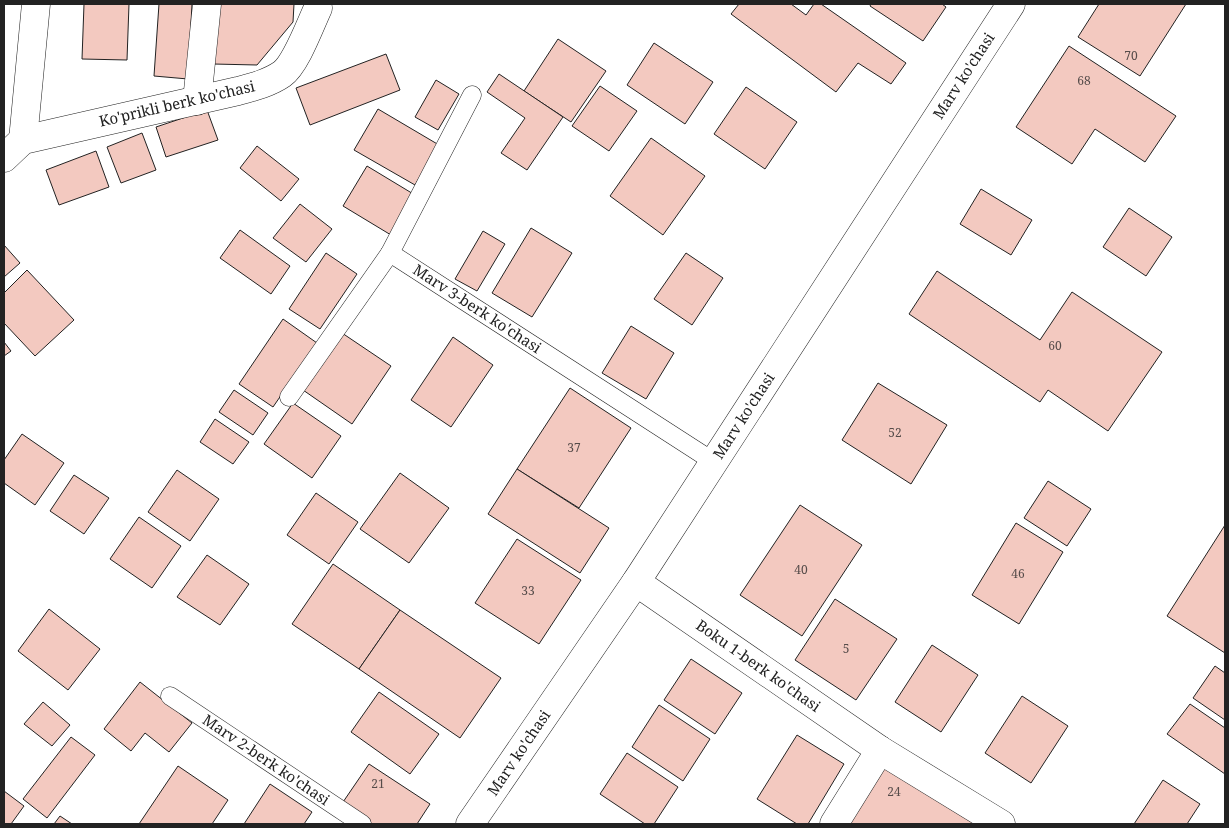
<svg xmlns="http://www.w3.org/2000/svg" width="1229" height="828" font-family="'Noto Serif',serif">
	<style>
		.building { fill: #f3c9c0; stroke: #222 }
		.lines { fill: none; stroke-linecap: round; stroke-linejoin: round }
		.lane-casing { stroke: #222; stroke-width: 19 }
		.street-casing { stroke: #222; stroke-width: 29 }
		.lane { stroke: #fff; stroke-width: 18 }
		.street { stroke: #fff; stroke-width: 28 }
		.labels { text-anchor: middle; stroke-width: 4; stroke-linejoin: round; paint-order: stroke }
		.number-label { font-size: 12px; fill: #564c4a }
		.street-label { font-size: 15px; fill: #222; stroke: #fff }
	</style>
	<rect width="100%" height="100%" fill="#fff"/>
	<g class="building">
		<path d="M 84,4 L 129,4 L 127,60 L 82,59 Z"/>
		<path d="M 159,4 L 192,4 L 188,79 L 154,76 Z"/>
		<path d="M 215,4 L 294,4 L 293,22 L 257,65 L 213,64 Z"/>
		<path d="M 739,4 L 791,4 L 806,15 L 814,4 L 821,4 L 906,63 L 891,84 L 858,63 L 836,92 L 731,14 Z"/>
		<path d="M 871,4 L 942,4 L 946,7 L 923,41 L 870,6 Z"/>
		<path d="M 1099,4 L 1186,4 L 1140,76 L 1078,37 Z"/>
		<path d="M 558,39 L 606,71 L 571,122 L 524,91 Z"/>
		<path d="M 654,43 L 713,82 L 685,124 L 627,85 Z"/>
		<path d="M 1069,46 L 1176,116 L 1145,162 L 1095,129 L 1072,164 L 1016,127 Z"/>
		<path d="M 386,54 L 400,90 L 310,125 L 296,88 Z"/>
		<path d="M 499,74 L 563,117 L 527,170 L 501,153 L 525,118 L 487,92 Z"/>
		<path d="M 436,80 L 459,94 L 438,130 L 415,117 Z"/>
		<path d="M 600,86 L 637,111 L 609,151 L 572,126 Z"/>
		<path d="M 746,87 L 797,122 L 765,169 L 714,134 Z"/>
		<path d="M 378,109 L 439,145 L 415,185 L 354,150 Z"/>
		<path d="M 207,110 L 218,140 L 166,157 L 156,127 Z"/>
		<path d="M 142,133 L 156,170 L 121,183 L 107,147 Z"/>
		<path d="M 651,138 L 705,176 L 663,235 L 610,196 Z"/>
		<path d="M 257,146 L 299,179 L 281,201 L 240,168 Z"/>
		<path d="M 96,151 L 109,187 L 59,205 L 46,170 Z"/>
		<path d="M 367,166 L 415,195 L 391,235 L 343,206 Z"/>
		<path d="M 981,189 L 1032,220 L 1011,255 L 960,224 Z"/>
		<path d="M 300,204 L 332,229 L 306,262 L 273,238 Z"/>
		<path d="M 1129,208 L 1172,237 L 1146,276 L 1103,247 Z"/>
		<path d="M 531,228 L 572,253 L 532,317 L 492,293 Z"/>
		<path d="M 240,230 L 290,266 L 271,294 L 220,258 Z"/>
		<path d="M 483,231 L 505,244 L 477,291 L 455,279 Z"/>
		<path d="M 4,245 L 20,263 L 4,277 Z"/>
		<path d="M 326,253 L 357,274 L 320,329 L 289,309 Z"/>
		<path d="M 686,253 L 723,278 L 692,325 L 654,299 Z"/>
		<path d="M 27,270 L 74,320 L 35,356 L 4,323 L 4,293 Z"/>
		<path d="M 937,271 L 1040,340 L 1072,292 L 1162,352 L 1108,431 L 1048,390 L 1040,402 L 909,314 Z"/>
		<path d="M 283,319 L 317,343 L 273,407 L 239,384 Z"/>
		<path d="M 631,326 L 674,353 L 646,399 L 602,373 Z"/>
		<path d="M 342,333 L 391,366 L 352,424 L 303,390 Z"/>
		<path d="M 453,337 L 493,365 L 451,427 L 411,400 Z"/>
		<path d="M 4,342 L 11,351 L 4,356 Z"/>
		<path d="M 878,383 L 947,425 L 911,484 L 842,440 Z"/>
		<path d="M 570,388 L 631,428 L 579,508 L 517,469 Z"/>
		<path d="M 234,390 L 268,413 L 253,435 L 219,412 Z"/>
		<path d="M 293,403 L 341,436 L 312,478 L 264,444 Z"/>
		<path d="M 215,419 L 249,442 L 233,464 L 200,442 Z"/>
		<path d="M 22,434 L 64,463 L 35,505 L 4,483 L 4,460 Z"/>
		<path d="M 517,469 L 609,528 L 580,573 L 488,514 Z"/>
		<path d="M 177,470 L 219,499 L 190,541 L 148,512 Z"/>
		<path d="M 400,473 L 449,508 L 409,563 L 360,529 Z"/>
		<path d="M 74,475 L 109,498 L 84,534 L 50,511 Z"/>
		<path d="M 1048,481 L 1091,509 L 1067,546 L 1024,518 Z"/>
		<path d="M 316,493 L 358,522 L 329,564 L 287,535 Z"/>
		<path d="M 800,505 L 862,545 L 802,636 L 740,595 Z"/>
		<path d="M 139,517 L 181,546 L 152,588 L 110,559 Z"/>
		<path d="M 1016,523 L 1063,552 L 1019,624 L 972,595 Z"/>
		<path d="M 1225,525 L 1225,653 L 1167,616 Z"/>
		<path d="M 517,539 L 581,580 L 539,644 L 475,603 Z"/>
		<path d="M 207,555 L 249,584 L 220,625 L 177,597 Z"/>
		<path d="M 333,564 L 400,610 L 359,669 L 292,624 Z"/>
		<path d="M 835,599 L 897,639 L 856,700 L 795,660 Z"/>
		<path d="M 49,609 L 100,649 L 68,690 L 18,651 Z"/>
		<path d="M 400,610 L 501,678 L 460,738 L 359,669 Z"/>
		<path d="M 932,645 L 978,675 L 941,732 L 895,702 Z"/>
		<path d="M 691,659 L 742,693 L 715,734 L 664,700 Z"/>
		<path d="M 1215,666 L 1225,673 L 1225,720 L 1193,698 Z"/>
		<path d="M 140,682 L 192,723 L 169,752 L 145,733 L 131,751 L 104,729 Z"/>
		<path d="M 379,692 L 439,734 L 410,774 L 351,732 Z"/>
		<path d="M 1022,696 L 1068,726 L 1031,783 L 985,753 Z"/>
		<path d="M 43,702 L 70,725 L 52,746 L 24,724 Z"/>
		<path d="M 1190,704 L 1225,728 L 1225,774 L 1167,734 Z"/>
		<path d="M 659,705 L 710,739 L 683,781 L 632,747 Z"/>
		<path d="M 797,735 L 844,764 L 808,824 L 797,824 L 757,799 Z"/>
		<path d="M 71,737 L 95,755 L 47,818 L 23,799 Z"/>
		<path d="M 627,753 L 678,787 L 654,824 L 645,824 L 600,794 Z"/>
		<path d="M 879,763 L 975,821 L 973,824 L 842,824 Z"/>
		<path d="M 369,764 L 430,804 L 417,824 L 368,824 L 341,805 Z"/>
		<path d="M 178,766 L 228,800 L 212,824 L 139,824 Z"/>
		<path d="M 1163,780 L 1200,804 L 1187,824 L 1134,824 Z"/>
		<path d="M 270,784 L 312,812 L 304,824 L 244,824 Z"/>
		<path d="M 4,791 L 24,806 L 11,824 L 4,824 Z"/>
		<path d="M 60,816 L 72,824 L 54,824 Z"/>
	</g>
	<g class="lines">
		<defs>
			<g id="lane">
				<path d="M 472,95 L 390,253 L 714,462"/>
				<path d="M 289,397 L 390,253"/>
				<path d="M 170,696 L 362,824"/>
			</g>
			<g id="street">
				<path d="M 197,101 L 207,4"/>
				<path d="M 23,140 L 36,4"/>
				<path d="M 4,158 L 23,140 L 238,91 C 253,87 269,83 282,74 C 296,64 310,25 318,8"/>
				<path d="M 636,582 L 880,750 L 1001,824"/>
				<path d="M 470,824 L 636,582 L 1011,4"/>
				<path d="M 834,824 L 880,750"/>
			</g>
		</defs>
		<use href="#lane" class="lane-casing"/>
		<use href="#street" class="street-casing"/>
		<use href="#lane" class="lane"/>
		<use href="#street" class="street"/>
	</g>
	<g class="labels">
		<g class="number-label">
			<text x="1131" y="60">70</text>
			<text x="1084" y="85">68</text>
			<text x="1055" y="350">60</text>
			<text x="895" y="437">52</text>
			<text x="574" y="452">37</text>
			<text x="801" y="574">40</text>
			<text x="1018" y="578">46</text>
			<text x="528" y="595">33</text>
			<text x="846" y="653">5</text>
			<text x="378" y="788">21</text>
			<text x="894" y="796">24</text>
		</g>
		<g class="street-label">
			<text transform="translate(964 76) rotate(-57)" y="5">Marv ko'chasi</text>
			<text transform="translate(177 104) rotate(-13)" y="5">Ko'prikli berk ko'chasi</text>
			<text transform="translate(477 309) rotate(33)" y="5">Marv 3-berk ko'chasi</text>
			<text transform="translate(744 416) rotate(-57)" y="5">Marv ko'chasi</text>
			<text transform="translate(758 666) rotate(35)" y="5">Boku 1-berk ko'chasi</text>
			<text transform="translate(519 753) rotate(-56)" y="5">Marv ko'chasi</text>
			<text transform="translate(266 760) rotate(34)" y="5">Marv 2-berk ko'chasi</text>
		</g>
	</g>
	<rect width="1229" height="828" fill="none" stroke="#222222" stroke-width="10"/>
</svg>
